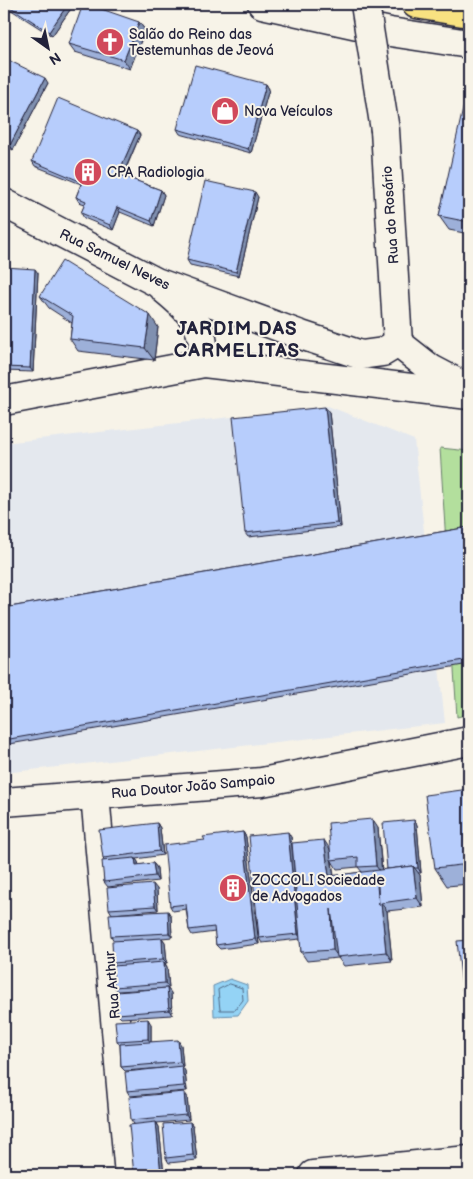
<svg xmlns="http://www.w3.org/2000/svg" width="473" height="1179" font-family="'Balsamiq Sans',sans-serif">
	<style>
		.built { fill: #e4e8ee }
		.green { fill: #b3df9d; stroke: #6a806c }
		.water { fill: #94d3f5; stroke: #668cab }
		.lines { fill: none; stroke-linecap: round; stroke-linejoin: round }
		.shore { stroke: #506985; stroke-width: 1 }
		.street-casing { stroke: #22223b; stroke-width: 31 }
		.secondary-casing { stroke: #22223b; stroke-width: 31 }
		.primary-casing { stroke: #22223b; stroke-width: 31 }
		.street { stroke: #f7f3e8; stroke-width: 28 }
		.secondary { stroke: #f7f3e8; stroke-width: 28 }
		.primary { stroke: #f8e281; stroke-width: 28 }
		.secondary-bridge-casing { stroke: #22223b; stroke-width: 31; stroke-linecap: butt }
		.secondary-bridge { stroke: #f7f3e8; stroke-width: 28 }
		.wall { fill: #9db0d9; stroke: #22223b; fill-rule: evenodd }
		.shaded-wall { fill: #8090b0; stroke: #22223b }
		.building { fill: #b7cdfc; stroke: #22223b; fill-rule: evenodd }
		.labels { text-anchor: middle; stroke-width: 4; stroke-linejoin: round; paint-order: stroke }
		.poi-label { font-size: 14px; fill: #22223b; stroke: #f7f3e8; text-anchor: start }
		.street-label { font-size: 14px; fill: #22223b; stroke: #f7f3e8 }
		.district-label { font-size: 19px; font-weight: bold; letter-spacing: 1px; fill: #22223b; stroke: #f7f3e8 }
	</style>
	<rect width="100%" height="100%" fill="#f7f3e8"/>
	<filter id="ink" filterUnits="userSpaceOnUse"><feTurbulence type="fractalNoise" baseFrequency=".02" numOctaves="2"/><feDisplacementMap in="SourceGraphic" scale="10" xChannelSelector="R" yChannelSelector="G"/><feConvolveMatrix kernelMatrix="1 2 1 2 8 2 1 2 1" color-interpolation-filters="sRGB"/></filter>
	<g filter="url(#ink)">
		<path class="built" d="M 328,406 L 414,440 L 445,723 L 4,773 L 4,443 Z"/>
		<path class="green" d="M 440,448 L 469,451 L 469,714 L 457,717 Z"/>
		<path class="water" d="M 230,979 L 247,985 L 248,1001 L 238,1015 L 214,1016 L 213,986 Z"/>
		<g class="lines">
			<path class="shore" d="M 230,984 L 242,988 L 243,1000 L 235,1010 L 220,1010 L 218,990 Z"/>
			<defs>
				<g id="street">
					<path d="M 4,203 L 156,282 L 301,335 L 361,355 L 383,352 L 398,343"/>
					<path d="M 165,290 C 193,313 205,325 204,363"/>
					<path d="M 4,401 L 204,363 L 469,395"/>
					<path d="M 95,795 L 129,1175"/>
					<path d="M 4,802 L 262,782 L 469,741"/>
					<path d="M 313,1175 L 469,1160"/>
				</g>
				<g id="secondary">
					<path d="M 262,4 L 390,32 L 469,44"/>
					<path d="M 385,130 L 398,343 L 431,369 L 469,389"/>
				</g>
				<path id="primary" d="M 416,4 L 469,13"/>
			</defs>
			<use href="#street" class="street-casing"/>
			<use href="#secondary" class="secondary-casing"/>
			<use href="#primary" class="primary-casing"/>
			<use href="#street" class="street"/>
			<use href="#secondary" class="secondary"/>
			<use href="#primary" class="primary"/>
			<defs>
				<path id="secondary-bridge" d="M 365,4 L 385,130"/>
			</defs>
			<use href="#secondary-bridge" class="secondary-bridge-casing"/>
			<use href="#secondary-bridge" class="secondary-bridge"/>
		</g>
		<g class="wall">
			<path d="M 4,4 L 70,4 L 72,7 L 52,36 L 5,6 Z"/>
			<path d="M 139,22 L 145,30 L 130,69 L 75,52 L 69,44 Z"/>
			<path d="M 4,58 L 48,83 L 13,150 L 4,145 Z"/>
			<path d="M 266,84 L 269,89 L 251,153 L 180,134 L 177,129 Z"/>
			<path d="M 469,91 L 469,234 L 449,230 L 439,216 Z"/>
			<path d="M 137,131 L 140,135 L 123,176 L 161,190 L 164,195 L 154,226 L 120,212 L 113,230 L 84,218 L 81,213 L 85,204 L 79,202 L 76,197 L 81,184 L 35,166 L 32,161 Z"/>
			<path d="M 258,197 L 239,276 L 190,265 L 187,260 Z"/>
			<path d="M 4,267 L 38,273 L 33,372 L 4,371 Z"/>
			<path d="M 40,296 L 158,327 L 154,360 L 78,351 L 70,339 L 72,323 L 49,308 Z"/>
			<path d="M 469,341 L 469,363 L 465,356 Z"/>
			<path d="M 329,412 L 341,527 L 248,537 L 245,533 Z"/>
			<path d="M 469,527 L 469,664 L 4,745 L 4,608 Z"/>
			<path d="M 469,789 L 469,884 L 447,886 L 435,868 Z"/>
			<path d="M 414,820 L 417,825 L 421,873 L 418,873 L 420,875 L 423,907 L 387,911 L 392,961 L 344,966 L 338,958 L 307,961 L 301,952 L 300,939 L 262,943 L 259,938 L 291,837 L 294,866 L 330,849 L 378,828 L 382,870 L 387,869 ZM 332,861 L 337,869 L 358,867 L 362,872 L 334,876 Z"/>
			<path d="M 157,823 L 160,828 L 163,855 L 136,859 L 138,862 L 139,865 L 153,863 L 157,868 L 158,881 L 108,887 L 104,882 L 104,861 L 103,858 Z"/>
			<path d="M 243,832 L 246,837 L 259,944 L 220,949 L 216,945 L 215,932 L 192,935 L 189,930 L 186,909 L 173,911 L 170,906 L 205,840 Z"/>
			<path d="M 157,889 L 158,910 L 112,914 L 109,909 Z"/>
			<path d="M 171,916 L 172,937 L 162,938 L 165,942 L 167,963 L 165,963 L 167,967 L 169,988 L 118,991 L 114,987 L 115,965 L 113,963 L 114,941 L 111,936 Z"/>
			<path d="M 469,940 L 469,1013 L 464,1005 Z"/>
			<path d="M 167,988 L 171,993 L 172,1015 L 121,1018 L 117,1014 Z"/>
			<path d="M 151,1024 L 151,1042 L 181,1045 L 183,1067 L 182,1067 L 185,1071 L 187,1091 L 130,1096 L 127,1091 L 163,1068 L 125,1071 L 121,1067 L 120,1045 L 117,1041 Z"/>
			<path d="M 187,1096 L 189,1120 L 157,1123 L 159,1127 L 164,1175 L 134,1175 L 134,1124 L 131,1120 Z"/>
			<path d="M 190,1122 L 193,1126 L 197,1160 L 169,1163 L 166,1158 Z"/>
		</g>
		<g class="shaded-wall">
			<path d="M 68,4 L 70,4 L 72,7 L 52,36 L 49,32 Z"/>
			<path d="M 139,22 L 145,30 L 130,69 L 124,60 Z"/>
			<path d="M 45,78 L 48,83 L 13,150 L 10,145 Z"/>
			<path d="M 266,84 L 269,89 L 251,153 L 248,149 Z"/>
			<path d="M 137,131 L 140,135 L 121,179 L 118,174 Z"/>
			<path d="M 161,190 L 164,195 L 154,226 L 151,221 Z"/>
			<path d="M 255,192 L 258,197 L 239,276 L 236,272 Z"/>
			<path d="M 117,207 L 120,212 L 113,230 L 110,225 Z"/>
			<path d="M 35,269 L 38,273 L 33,372 L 30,368 Z"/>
			<path d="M 150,315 L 158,327 L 154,360 L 145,348 Z"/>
			<path d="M 325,407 L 329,412 L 341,527 L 337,523 Z"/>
			<path d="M 372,819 L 378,828 L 382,874 L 376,866 Z"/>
			<path d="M 414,820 L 417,825 L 421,873 L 418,868 Z"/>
			<path d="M 157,823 L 160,828 L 163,855 L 159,851 Z"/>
			<path d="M 243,832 L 246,837 L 259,944 L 255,939 Z"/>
			<path d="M 288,832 L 291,837 L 301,939 L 298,934 Z"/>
			<path d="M 324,840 L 330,849 L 335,885 L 329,876 Z"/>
			<path d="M 135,858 L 138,862 L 139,870 L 136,865 Z"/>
			<path d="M 153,863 L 157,868 L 158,881 L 155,876 Z"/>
			<path d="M 413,866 L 420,875 L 423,907 L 417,898 Z"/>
			<path d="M 153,884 L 157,889 L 158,910 L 155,906 Z"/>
			<path d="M 381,903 L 387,911 L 392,961 L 386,952 Z"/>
			<path d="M 331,909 L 337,918 L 339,958 L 333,950 Z"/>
			<path d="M 168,911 L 171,916 L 172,937 L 169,933 Z"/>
			<path d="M 162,938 L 165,942 L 167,963 L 163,959 Z"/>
			<path d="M 164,962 L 167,967 L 169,988 L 165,983 Z"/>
			<path d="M 167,988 L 171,993 L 172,1015 L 169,1010 Z"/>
			<path d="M 148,1019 L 151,1024 L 151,1043 L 148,1039 Z"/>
			<path d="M 178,1040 L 181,1045 L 183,1067 L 180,1062 Z"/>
			<path d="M 182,1066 L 185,1071 L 187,1091 L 184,1086 Z"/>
			<path d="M 184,1092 L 187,1096 L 189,1120 L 186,1115 Z"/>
			<path d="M 156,1122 L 159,1127 L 164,1175 L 161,1175 Z"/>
			<path d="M 190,1122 L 193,1126 L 197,1160 L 193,1155 Z"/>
		</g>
		<g class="building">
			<path d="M 6,4 L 68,4 L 49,32 Z"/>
			<path d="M 83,4 L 87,4 L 139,22 L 124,60 L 69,44 Z"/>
			<path d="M 4,58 L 45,78 L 10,145 L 4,142 Z"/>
			<path d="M 195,65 L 266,84 L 248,149 L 177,129 Z"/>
			<path d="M 467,91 L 469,91 L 469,222 L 439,216 Z"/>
			<path d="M 58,98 L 137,131 L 118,174 L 161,190 L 151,221 L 117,207 L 110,225 L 81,213 L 86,201 L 76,197 L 82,182 L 32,161 Z"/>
			<path d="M 205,181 L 255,192 L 236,272 L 187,260 Z"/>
			<path d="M 62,261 L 150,315 L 145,348 L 70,339 L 73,316 L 40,296 Z"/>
			<path d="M 4,267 L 35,269 L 30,368 L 4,367 Z"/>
			<path d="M 469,341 L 469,358 L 465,356 Z"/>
			<path d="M 325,407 L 337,523 L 245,533 L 233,417 Z"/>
			<path d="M 469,527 L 469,659 L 4,740 L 4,608 Z"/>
			<path d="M 469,789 L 469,864 L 435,868 L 425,795 Z"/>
			<path d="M 372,819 L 376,866 L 358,867 L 358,857 L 331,860 L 328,823 Z"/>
			<path d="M 414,820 L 418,868 L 415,868 L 413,866 L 387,869 L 383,823 Z"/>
			<path d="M 157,823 L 159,851 L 103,858 L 99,830 Z"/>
			<path d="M 243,832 L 255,939 L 216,945 L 214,927 L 189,930 L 186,904 L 170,906 L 164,845 L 205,840 L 203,837 Z"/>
			<path d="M 288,832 L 298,934 L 259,938 L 249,836 Z"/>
			<path d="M 324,840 L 329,876 L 413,866 L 417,898 L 381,903 L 386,952 L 337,957 L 331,909 L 333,950 L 301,952 L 292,843 ZM 377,886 L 378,886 L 379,905 Z"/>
			<path d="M 135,858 L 136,865 L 153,863 L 155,876 L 104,882 L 102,861 Z"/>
			<path d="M 153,884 L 155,906 L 109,909 L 107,888 Z"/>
			<path d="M 168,911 L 169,933 L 111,936 L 109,914 Z"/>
			<path d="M 162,938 L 163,959 L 113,963 L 112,941 Z"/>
			<path d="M 469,940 L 469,1004 L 464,1005 L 457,941 Z"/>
			<path d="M 164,962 L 165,983 L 114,987 L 113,966 Z"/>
			<path d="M 167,988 L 169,1010 L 117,1014 L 116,992 Z"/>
			<path d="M 148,1019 L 148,1039 L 117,1041 L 115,1021 Z"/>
			<path d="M 178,1040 L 180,1062 L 121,1067 L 120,1044 Z"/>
			<path d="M 182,1066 L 184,1086 L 127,1091 L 125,1072 Z"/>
			<path d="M 184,1092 L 186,1115 L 131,1120 L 129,1097 Z"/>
			<path d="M 156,1122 L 161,1175 L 134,1175 L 129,1125 Z"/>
			<path d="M 190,1122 L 193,1155 L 166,1158 L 163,1124 Z"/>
		</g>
	</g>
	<defs>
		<symbol id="church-disc" viewBox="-11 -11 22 22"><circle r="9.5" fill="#d1495b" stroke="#f7f3e8"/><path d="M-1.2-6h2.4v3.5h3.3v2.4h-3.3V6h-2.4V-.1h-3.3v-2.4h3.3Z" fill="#fff"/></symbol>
		<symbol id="shop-disc" viewBox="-11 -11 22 22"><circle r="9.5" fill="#d1495b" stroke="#f7f3e8"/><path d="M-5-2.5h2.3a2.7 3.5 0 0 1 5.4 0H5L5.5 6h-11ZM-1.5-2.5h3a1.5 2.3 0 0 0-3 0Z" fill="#fff"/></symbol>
		<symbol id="building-disc" viewBox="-11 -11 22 22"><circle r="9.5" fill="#d1495b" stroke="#f7f3e8"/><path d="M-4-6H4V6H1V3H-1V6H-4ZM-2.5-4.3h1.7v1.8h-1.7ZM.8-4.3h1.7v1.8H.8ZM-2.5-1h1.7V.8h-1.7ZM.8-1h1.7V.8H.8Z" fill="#fff"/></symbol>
	</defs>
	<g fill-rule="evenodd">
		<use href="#church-disc" x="94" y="26" width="32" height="32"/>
		<use href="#shop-disc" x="209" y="95" width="32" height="32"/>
		<use href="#building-disc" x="72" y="156" width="32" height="32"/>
		<use href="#building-disc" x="217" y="872" width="32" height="32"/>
	</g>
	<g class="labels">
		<g class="poi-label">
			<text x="129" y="39">Salão do Reino das<tspan x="129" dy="16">Testemunhas de Jeová</tspan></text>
			<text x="244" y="116">Nova Veículos</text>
			<text x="107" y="177">CPA Radiologia</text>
			<text x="252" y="885">ZOCCOLI Sociedade<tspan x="252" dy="16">de Advogados</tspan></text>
		</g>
		<g class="street-label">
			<text transform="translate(390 215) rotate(-94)" y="5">Rua do Rosário</text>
			<text transform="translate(115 259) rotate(26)" y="5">Rua Samuel Neves</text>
			<text transform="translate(193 786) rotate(-5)" y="5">Rua Doutor João Sampaio</text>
			<text transform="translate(112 985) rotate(-95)" y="5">Rua Arthur</text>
		</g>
		<g class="district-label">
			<text x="237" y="335">JARDIM DAS<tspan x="237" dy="22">CARMELITAS</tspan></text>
		</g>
	</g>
	<rect width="473" height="1179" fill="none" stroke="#f7f3e8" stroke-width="20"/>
	<rect x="10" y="10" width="453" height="1159" fill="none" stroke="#22223b" stroke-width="2" filter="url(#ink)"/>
	<g transform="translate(48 48) rotate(147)" stroke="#f7f3e8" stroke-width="4" paint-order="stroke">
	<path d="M0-4L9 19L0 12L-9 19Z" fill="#22223b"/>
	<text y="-8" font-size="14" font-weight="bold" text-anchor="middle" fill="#22223b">N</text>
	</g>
</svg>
